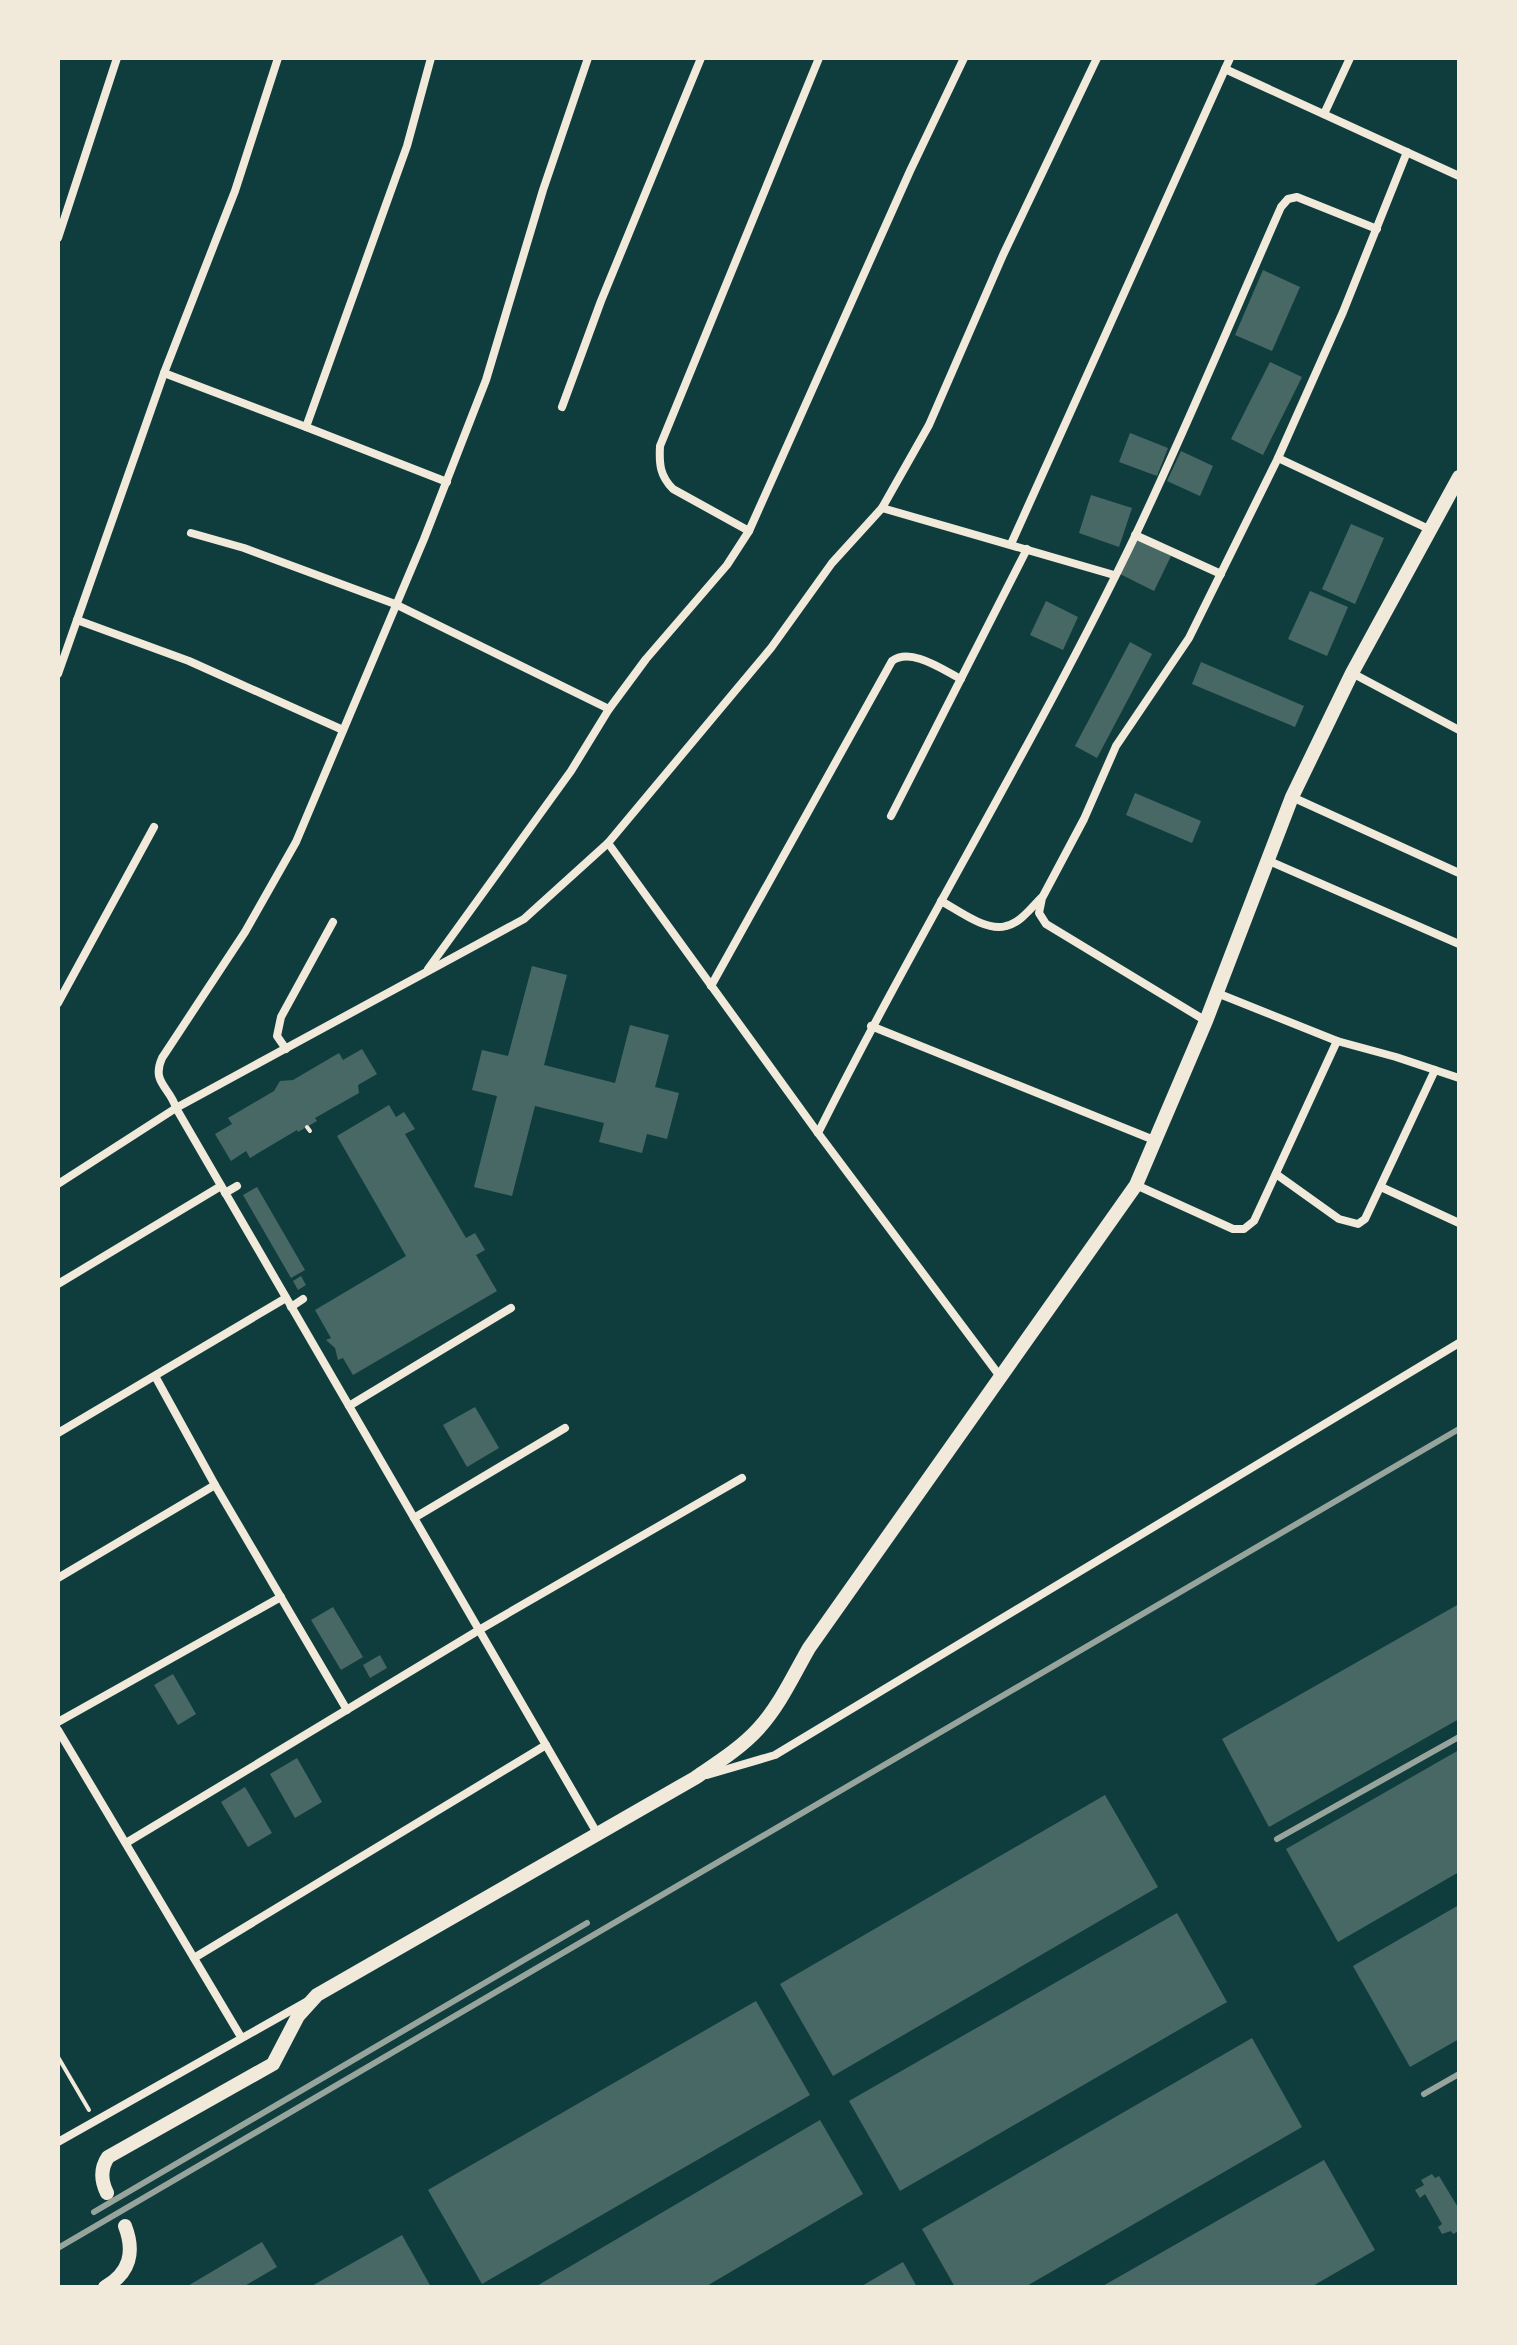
<svg xmlns="http://www.w3.org/2000/svg" width="1517" height="2345" font-family="Roboto,sans-serif">
	<style>
		.building { fill: #486865 }
		.lines { fill: none; stroke-linecap: round; stroke-linejoin: round }
		.path { stroke: #f1e9da; stroke-width: 4 }
		.minor { stroke: #f1e9da; stroke-width: 8 }
		.tertiary { stroke: #f1e9da; stroke-width: 14 }
		.rail { stroke: #97a49c; stroke-width: 6 }
	</style>
	<rect width="100%" height="100%" fill="#0f3d3e"/>
	<g class="building">
		<path d="M 1263,270 L 1300,287 L 1272,351 L 1235,335 Z"/>
		<path d="M 1270,362 L 1302,377 L 1263,455 L 1231,439 Z"/>
		<path d="M 1130,433 L 1168,448 L 1157,476 L 1119,462 Z"/>
		<path d="M 1181,451 L 1213,466 L 1200,496 L 1167,481 Z"/>
		<path d="M 1091,495 L 1132,508 L 1119,547 L 1079,533 Z"/>
		<path d="M 1351,524 L 1384,538 L 1355,604 L 1322,589 Z"/>
		<path d="M 1135,538 L 1171,556 L 1154,591 L 1118,573 Z"/>
		<path d="M 1310,591 L 1348,607 L 1327,656 L 1288,639 Z"/>
		<path d="M 1046,601 L 1078,617 L 1063,650 L 1030,635 Z"/>
		<path d="M 1130,642 L 1152,654 L 1097,758 L 1075,746 Z"/>
		<path d="M 1201,662 L 1304,706 L 1295,727 L 1192,684 Z"/>
		<path d="M 1135,793 L 1201,821 L 1192,843 L 1126,815 Z"/>
		<path d="M 532,966 L 567,975 L 544,1065 L 615,1083 L 630,1025 L 669,1035 L 655,1087 L 679,1093 L 667,1139 L 647,1134 L 642,1153 L 599,1142 L 604,1123 L 535,1106 L 512,1196 L 474,1187 L 497,1096 L 472,1090 L 482,1050 L 508,1056 Z"/>
		<path d="M 362,1049 L 377,1074 L 358,1085 L 359,1093 L 315,1118 L 317,1121 L 298,1132 L 297,1130 L 250,1158 L 246,1151 L 231,1161 L 215,1134 L 232,1124 L 228,1118 L 274,1091 L 280,1081 L 293,1080 L 339,1053 L 343,1060 Z"/>
		<path d="M 389,1105 L 396,1117 L 404,1112 L 415,1129 L 405,1134 L 466,1238 L 475,1233 L 485,1250 L 476,1255 L 497,1291 L 353,1375 L 343,1358 L 338,1360 L 335,1348 L 326,1340 L 331,1338 L 315,1310 L 406,1256 L 337,1136 Z"/>
		<path d="M 257,1187 L 305,1270 L 291,1278 L 243,1195 Z"/>
		<path d="M 301,1276 L 306,1285 L 298,1290 L 293,1281 Z"/>
		<path d="M 475,1407 L 499,1448 L 467,1467 L 443,1425 Z"/>
		<path d="M 1459,1604 L 1459,1719 L 1269,1827 L 1222,1739 Z"/>
		<path d="M 333,1607 L 363,1657 L 341,1670 L 311,1620 Z"/>
		<path d="M 380,1655 L 387,1668 L 370,1678 L 363,1665 Z"/>
		<path d="M 173,1674 L 196,1714 L 178,1725 L 154,1685 Z"/>
		<path d="M 1459,1750 L 1459,1872 L 1338,1942 L 1286,1849 Z"/>
		<path d="M 297,1758 L 322,1802 L 295,1818 L 270,1774 Z"/>
		<path d="M 245,1787 L 272,1833 L 248,1847 L 221,1802 Z"/>
		<path d="M 1105,1795 L 1158,1887 L 833,2076 L 780,1984 Z"/>
		<path d="M 1459,1905 L 1459,2039 L 1410,2067 L 1353,1966 Z"/>
		<path d="M 1177,1913 L 1227,2002 L 900,2191 L 849,2101 Z"/>
		<path d="M 756,2001 L 810,2095 L 482,2284 L 428,2190 Z"/>
		<path d="M 1252,2038 L 1302,2127 L 1025,2287 L 955,2287 L 922,2229 Z"/>
		<path d="M 820,2120 L 863,2194 L 705,2287 L 535,2287 Z"/>
		<path d="M 1324,2160 L 1375,2250 L 1311,2287 L 1101,2287 Z"/>
		<path d="M 1432,2174 L 1435,2178 L 1439,2176 L 1459,2209 L 1459,2231 L 1453,2234 L 1451,2231 L 1442,2234 L 1438,2227 L 1442,2224 L 1425,2194 L 1420,2198 L 1415,2190 L 1424,2185 L 1421,2180 Z"/>
		<path d="M 402,2235 L 431,2287 L 310,2287 Z"/>
		<path d="M 262,2242 L 277,2267 L 243,2287 L 186,2287 Z"/>
		<path d="M 903,2262 L 917,2287 L 860,2287 Z"/>
	</g>
	<g class="lines">
		<g class="path">
			<path d="M 307,1127 L 310,1131"/>
			<path d="M 58,2057 L 89,2110"/>
		</g>
		<g class="minor">
			<path d="M 431,58 L 407,146 L 306,427 L 447,482"/>
			<path d="M 588,58 L 543,190 L 486,380 L 424,539 L 296,842 L 245,932 L 162,1058 C 151,1083 170,1087 176,1108 L 597,1833"/>
			<path d="M 1225,69 L 1459,176"/>
			<path d="M 1324,114 L 1350,58"/>
			<path d="M 58,238 L 117,58"/>
			<path d="M 164,373 L 306,427"/>
			<path d="M 562,407 L 601,301 L 701,58"/>
			<path d="M 1278,458 L 1431,530"/>
			<path d="M 882,508 L 1114,575"/>
			<path d="M 749,531 L 673,489 C 660,476 659,464 660,446 L 819,58"/>
			<path d="M 191,533 L 244,548 L 395,604 L 609,709"/>
			<path d="M 1135,535 L 1221,574"/>
			<path d="M 1011,544 L 1230,58"/>
			<path d="M 77,620 L 189,661 L 343,730"/>
			<path d="M 1352,673 L 1459,730"/>
			<path d="M 58,674 L 164,373 L 235,191 L 278,58"/>
			<path d="M 1292,797 L 1459,873"/>
			<path d="M 891,816 L 1027,549"/>
			<path d="M 608,843 L 818,1133 L 999,1375"/>
			<path d="M 1267,860 L 1459,944"/>
			<path d="M 941,901 C 958,910 986,932 1006,926 C 1020,923 1031,908 1041,898"/>
			<path d="M 428,969 L 571,771 L 609,709 L 646,659 L 727,565 L 749,531 L 910,171 L 964,58"/>
			<path d="M 711,986 L 892,661 C 911,647 943,670 961,679"/>
			<path d="M 1217,993 L 1337,1041 L 1396,1057 L 1459,1078"/>
			<path d="M 58,1003 L 154,827"/>
			<path d="M 1206,1021 L 1046,924 L 1039,913 L 1042,898 L 1084,819 L 1116,746 L 1189,638 L 1278,458 L 1343,312 L 1407,152"/>
			<path d="M 871,1026 L 1154,1140"/>
			<path d="M 286,1049 L 277,1036 L 281,1017 L 333,922"/>
			<path d="M 818,1133 C 919,931 1038,738 1136,534 C 1187,426 1233,316 1281,207 L 1288,199 L 1297,197 L 1377,229"/>
			<path d="M 1276,1174 L 1339,1219 L 1358,1224 L 1365,1219 L 1435,1070"/>
			<path d="M 58,1184 L 176,1108 L 524,919 L 608,843 L 771,648 L 832,563 L 882,508 L 929,425 L 1003,255 L 1097,58"/>
			<path d="M 1136,1185 L 1233,1229 L 1244,1229 L 1254,1221 L 1337,1041"/>
			<path d="M 1381,1187 L 1459,1223"/>
			<path d="M 225,1193 L 237,1186"/>
			<path d="M 58,1284 L 221,1186"/>
			<path d="M 291,1307 L 303,1299"/>
			<path d="M 155,1376 L 215,1485 L 347,1710"/>
			<path d="M 349,1406 L 511,1308"/>
			<path d="M 58,1433 L 286,1298"/>
			<path d="M 414,1518 L 565,1428"/>
			<path d="M 58,1578 L 215,1485"/>
			<path d="M 58,1722 L 281,1597"/>
			<path d="M 58,1730 L 241,2037"/>
			<path d="M 707,1775 L 775,1755 L 1459,1343"/>
			<path d="M 126,1843 L 479,1630 L 742,1478"/>
			<path d="M 194,1958 L 546,1745"/>
			<path d="M 58,2142 L 306,2002"/>
		</g>
		<g class="tertiary">
			<path d="M 107,2193 C 101,2181 100,2169 108,2157 L 273,2064 L 298,2016 L 317,1995 L 695,1778 C 717,1763 741,1748 759,1728 C 780,1705 794,1674 809,1648 L 1136,1185 L 1206,1021 L 1292,797 L 1352,673 L 1459,477"/>
			<path d="M 105,2287 C 130,2273 135,2252 125,2226"/>
		</g>
		<g class="rail">
			<path d="M 1277,1839 L 1459,1737"/>
			<path d="M 1424,2094 L 1459,2074"/>
			<path d="M 94,2212 L 587,1923"/>
			<path d="M 58,2248 L 1459,1429"/>
		</g>
	</g>
	<rect width="1517" height="2345" fill="none" stroke="#f1e9da" stroke-width="120"/>
</svg>
